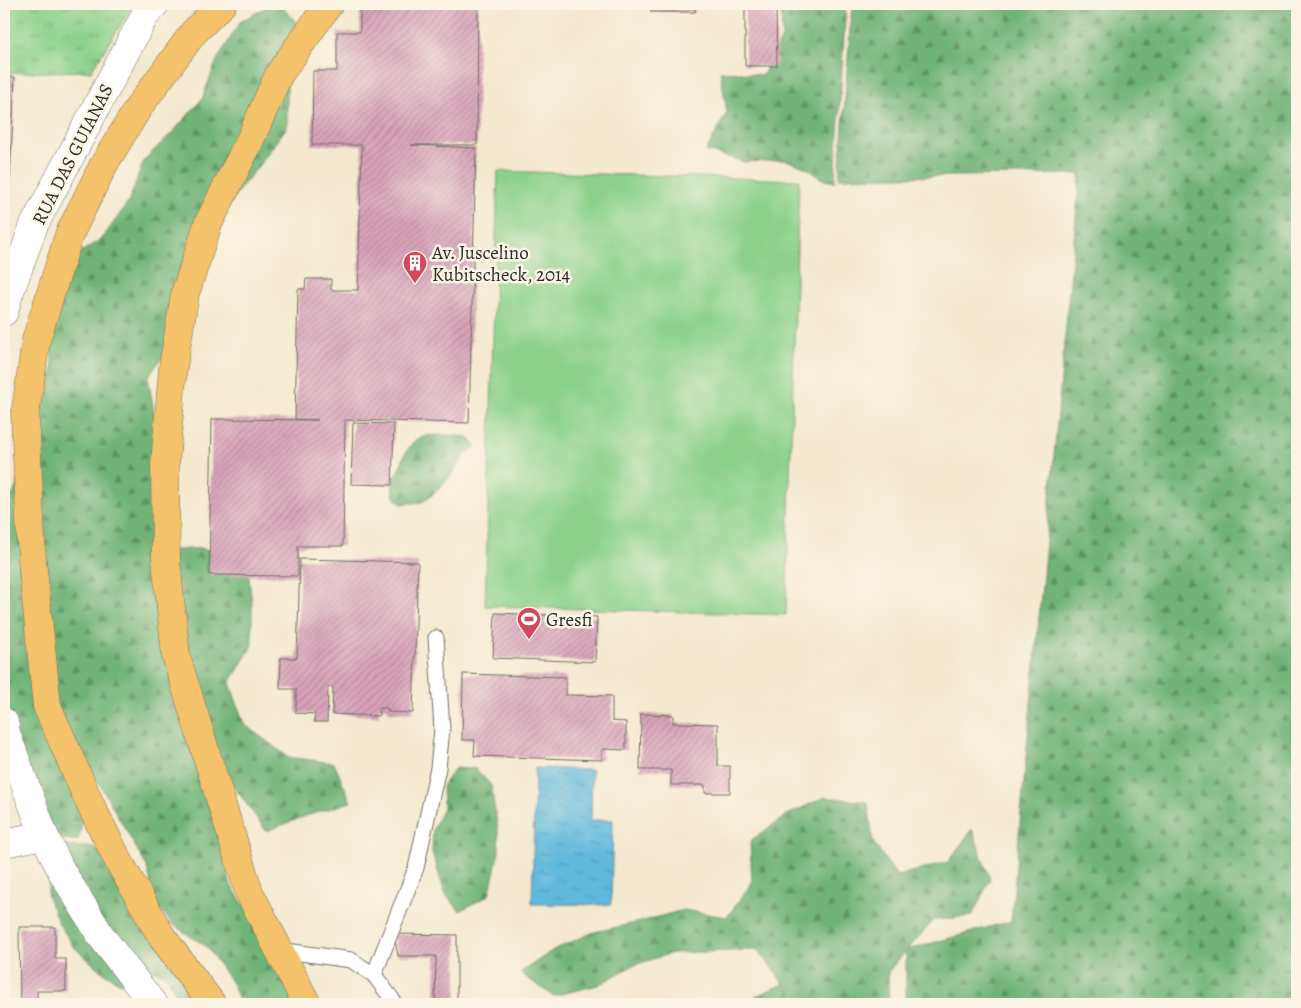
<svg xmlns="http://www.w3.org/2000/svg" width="1301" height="1008" font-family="Alegreya,serif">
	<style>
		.grass { fill: #8bd18b; stroke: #5b7e5b }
		.forest { fill: url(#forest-firs); stroke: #4e6f51 }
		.park { fill: url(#park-tufts); stroke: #5b7e5b }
		.water { fill: url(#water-ripples); stroke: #457284 }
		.building { fill: url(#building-hatch) }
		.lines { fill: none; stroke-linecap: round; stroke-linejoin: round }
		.service-casing { stroke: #716e64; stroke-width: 17 }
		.minor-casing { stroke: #716e64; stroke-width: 29 }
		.primary-casing { stroke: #716e64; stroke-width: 29 }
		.service { stroke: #fff; stroke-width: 15 }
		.minor { stroke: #fff; stroke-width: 28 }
		.primary { stroke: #f3c26a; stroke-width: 28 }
		.labels { text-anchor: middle; stroke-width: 5; stroke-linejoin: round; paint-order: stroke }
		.street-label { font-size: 19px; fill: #2b2b2b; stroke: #fcf5e5 }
		.poi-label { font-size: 19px; fill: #2b2b2b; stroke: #fcf5e5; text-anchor: start }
	</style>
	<defs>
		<pattern id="forest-firs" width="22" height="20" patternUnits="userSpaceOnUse" patternTransform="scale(1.25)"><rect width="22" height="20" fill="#70b377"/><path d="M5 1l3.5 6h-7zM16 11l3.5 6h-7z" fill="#5c9262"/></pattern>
		<pattern id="park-tufts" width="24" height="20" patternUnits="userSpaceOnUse" patternTransform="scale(1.25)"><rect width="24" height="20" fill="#8bd18b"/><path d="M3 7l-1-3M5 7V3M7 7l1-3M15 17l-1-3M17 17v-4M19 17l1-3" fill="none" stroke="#72aa72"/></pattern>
		<pattern id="water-ripples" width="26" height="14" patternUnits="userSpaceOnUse" patternTransform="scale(1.25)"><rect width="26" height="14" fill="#5fb9dd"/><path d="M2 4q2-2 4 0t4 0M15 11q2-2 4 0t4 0" fill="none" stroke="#4f97b3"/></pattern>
		<pattern id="building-hatch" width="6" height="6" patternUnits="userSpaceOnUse" patternTransform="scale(1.25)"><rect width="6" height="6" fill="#d9a4bb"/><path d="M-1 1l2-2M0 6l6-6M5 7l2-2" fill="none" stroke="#b08698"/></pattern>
	</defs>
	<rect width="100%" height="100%" fill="#fcf5e5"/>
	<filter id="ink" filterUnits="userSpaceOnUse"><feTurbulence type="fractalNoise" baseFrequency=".02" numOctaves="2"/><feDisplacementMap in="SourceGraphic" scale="10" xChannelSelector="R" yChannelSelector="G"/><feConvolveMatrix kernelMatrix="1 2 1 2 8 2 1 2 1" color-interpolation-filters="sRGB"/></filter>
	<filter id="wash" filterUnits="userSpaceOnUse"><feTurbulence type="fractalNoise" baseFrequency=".0096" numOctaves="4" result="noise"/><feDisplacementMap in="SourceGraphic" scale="20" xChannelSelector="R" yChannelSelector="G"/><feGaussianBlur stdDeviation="1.12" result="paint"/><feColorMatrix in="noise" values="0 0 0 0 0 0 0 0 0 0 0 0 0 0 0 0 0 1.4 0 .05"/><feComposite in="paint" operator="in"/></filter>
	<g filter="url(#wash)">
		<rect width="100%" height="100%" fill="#f4e9cf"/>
		<path class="grass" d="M 498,171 L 799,180 L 786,615 L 485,606 Z"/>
		<g class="forest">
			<path d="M 271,4 L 279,4 L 306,32 L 287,86 L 287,127 L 263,160 L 238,192 L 213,226 L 173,343 L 148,377 L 163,464 L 165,551 L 201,548 L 247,563 L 252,603 L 252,646 L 230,683 L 244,724 L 288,757 L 334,763 L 351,802 L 309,815 L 266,831 L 240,795 L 209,764 L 220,843 L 231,885 L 262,933 L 298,1004 L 241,1004 L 232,983 L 207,947 L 172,924 L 159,908 L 152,888 L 147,867 L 73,738 L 85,811 L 78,841 L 56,838 L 7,716 L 4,704 L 4,553 L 11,549 L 4,547 L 4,500 L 13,495 L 27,456 L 33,415 L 53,369 L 49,331 L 76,255 L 102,239 L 129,201 L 144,160 L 174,131 L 202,99 L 217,60 L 240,22 Z"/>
			<path d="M 781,4 L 846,4 L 835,182 L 824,180 L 807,168 L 786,160 L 745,162 L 706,151 L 727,112 L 720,71 L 763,75 L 782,38 Z"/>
			<path d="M 852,4 L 1297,4 L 1297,1004 L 906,1004 L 906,951 L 888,972 L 889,1004 L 738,1004 L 784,984 L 758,950 L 672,953 L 634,965 L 598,985 L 553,996 L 520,973 L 553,950 L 594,932 L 640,922 L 683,910 L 727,917 L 752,883 L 750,841 L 787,815 L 825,797 L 868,802 L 873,842 L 897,876 L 948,862 L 972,829 L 990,879 L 972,916 L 934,920 L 907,950 L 1011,921 L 1080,174 L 839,178 Z"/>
			<path d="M 446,435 L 468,437 L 476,446 L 467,453 L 447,480 L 431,496 L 422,502 L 401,504 L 394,497 L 392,485 L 405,454 L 412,443 L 423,436 Z"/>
			<path d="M 455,768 L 476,769 L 491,785 L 498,830 L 499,852 L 489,895 L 460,911 L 445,894 L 432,852 L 433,829 L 443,808 L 442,786 Z"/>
			<path d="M 58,846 L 94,847 L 110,864 L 160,941 L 226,1004 L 182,1004 L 166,976 L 147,967 L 120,983 L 101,971 L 74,947 L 59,924 L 47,895 L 51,870 Z"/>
		</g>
		<path class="park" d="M 4,4 L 134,4 L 91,71 L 4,73 Z"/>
		<path class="water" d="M 535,768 L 592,770 L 591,820 L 613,820 L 611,905 L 532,904 Z"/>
		<g id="blocks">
			<g class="building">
				<path d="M 365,4 L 478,4 L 477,145 L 411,145 L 476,148 L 469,423 L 345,420 L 343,546 L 298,546 L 298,576 L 209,575 L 212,419 L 318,420 L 295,419 L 298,289 L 305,289 L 306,279 L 331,279 L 331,290 L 358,290 L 362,145 L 312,145 L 313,71 L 337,71 L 337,32 L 360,32 L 360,9 Z"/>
				<rect x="651" y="4" width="44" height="8"/>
				<path d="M 745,4 L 776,4 L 777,66 L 745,66 Z"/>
				<path d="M 4,77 L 15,77 L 9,198 L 4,198 Z"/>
				<path d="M 353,423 L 394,424 L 392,485 L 351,484 Z"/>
				<path d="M 300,559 L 418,562 L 413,713 L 388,712 L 388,708 L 379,708 L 379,716 L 332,714 L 333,687 L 328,687 L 327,722 L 314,722 L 315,714 L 296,713 L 296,689 L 280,689 L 281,658 L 297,658 Z"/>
				<path d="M 495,613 L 597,617 L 595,662 L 493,658 Z"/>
				<path d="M 463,674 L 566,677 L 566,695 L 612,696 L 612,721 L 626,722 L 626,750 L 602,749 L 602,760 L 474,756 L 475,740 L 462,740 Z"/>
				<path d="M 641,714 L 673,715 L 673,723 L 718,724 L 718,766 L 730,766 L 730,793 L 705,793 L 705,785 L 671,785 L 671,770 L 640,770 Z"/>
				<path d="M 19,927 L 55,927 L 55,959 L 66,959 L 66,991 L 37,991 L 37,1004 L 20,1004 Z"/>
				<path d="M 394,934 L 457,935 L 457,1004 L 435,1004 L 436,956 L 398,956 Z"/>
			</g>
		</g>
	</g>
	<g filter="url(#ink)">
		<use href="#blocks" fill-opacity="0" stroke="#716e64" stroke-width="1"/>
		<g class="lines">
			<defs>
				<g id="service">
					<path d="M 279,950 L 351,960 L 374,975 L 392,999 L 394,1004"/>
					<path d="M 374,975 L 416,868 L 438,768 L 442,729 L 436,638"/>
				</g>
				<g id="minor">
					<path d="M 4,312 L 8,297 L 34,225 L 144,17 L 155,4"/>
					<path d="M 4,722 L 7,736 L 44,835 L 62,872 L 101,936 L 153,1004"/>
					<path d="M 4,843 L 44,835"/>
				</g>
				<g id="primary">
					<path d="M 212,1004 L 162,937 L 118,860 L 91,806 L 47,706 L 32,560 L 25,415 L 36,340 L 69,235 L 104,164 L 140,105 L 194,32 L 222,4"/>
					<path d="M 307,1004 L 249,892 L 176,656 L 166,560 L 165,464 L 173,367 L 185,294 L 208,224 L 251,138 L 279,74 L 329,4"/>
				</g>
			</defs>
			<use href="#service" class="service-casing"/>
			<use href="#minor" class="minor-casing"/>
			<use href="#primary" class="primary-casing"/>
			<use href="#service" class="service"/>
			<use href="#minor" class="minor"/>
			<use href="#primary" class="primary"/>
		</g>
	</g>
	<defs>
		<symbol id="building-pin" viewBox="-11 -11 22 30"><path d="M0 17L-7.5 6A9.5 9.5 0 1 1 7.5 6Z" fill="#d1495b" stroke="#fcf5e5"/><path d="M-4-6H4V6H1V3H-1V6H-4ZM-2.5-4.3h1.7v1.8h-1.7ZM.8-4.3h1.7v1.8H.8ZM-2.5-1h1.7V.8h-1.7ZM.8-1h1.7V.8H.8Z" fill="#fff"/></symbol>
		<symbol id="stadium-pin" viewBox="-11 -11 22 30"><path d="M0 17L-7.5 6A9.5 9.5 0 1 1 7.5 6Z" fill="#d1495b" stroke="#fcf5e5"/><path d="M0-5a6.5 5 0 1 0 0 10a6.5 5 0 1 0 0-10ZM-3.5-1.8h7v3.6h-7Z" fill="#fff"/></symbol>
	</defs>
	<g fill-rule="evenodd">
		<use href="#building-pin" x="401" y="249" width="28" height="38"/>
		<use href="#stadium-pin" x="515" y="605" width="28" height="38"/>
	</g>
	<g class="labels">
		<g class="street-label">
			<text transform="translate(72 154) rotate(-63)" y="7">RUA DAS GUIANAS</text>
		</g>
		<g class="poi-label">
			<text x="432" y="259">Av. Juscelino<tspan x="432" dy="22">Kubitscheck, 2014</tspan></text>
			<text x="546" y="626">Gresfi</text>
		</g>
	</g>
	<rect width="1301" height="1008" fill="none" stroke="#fcf5e5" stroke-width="20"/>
</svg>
